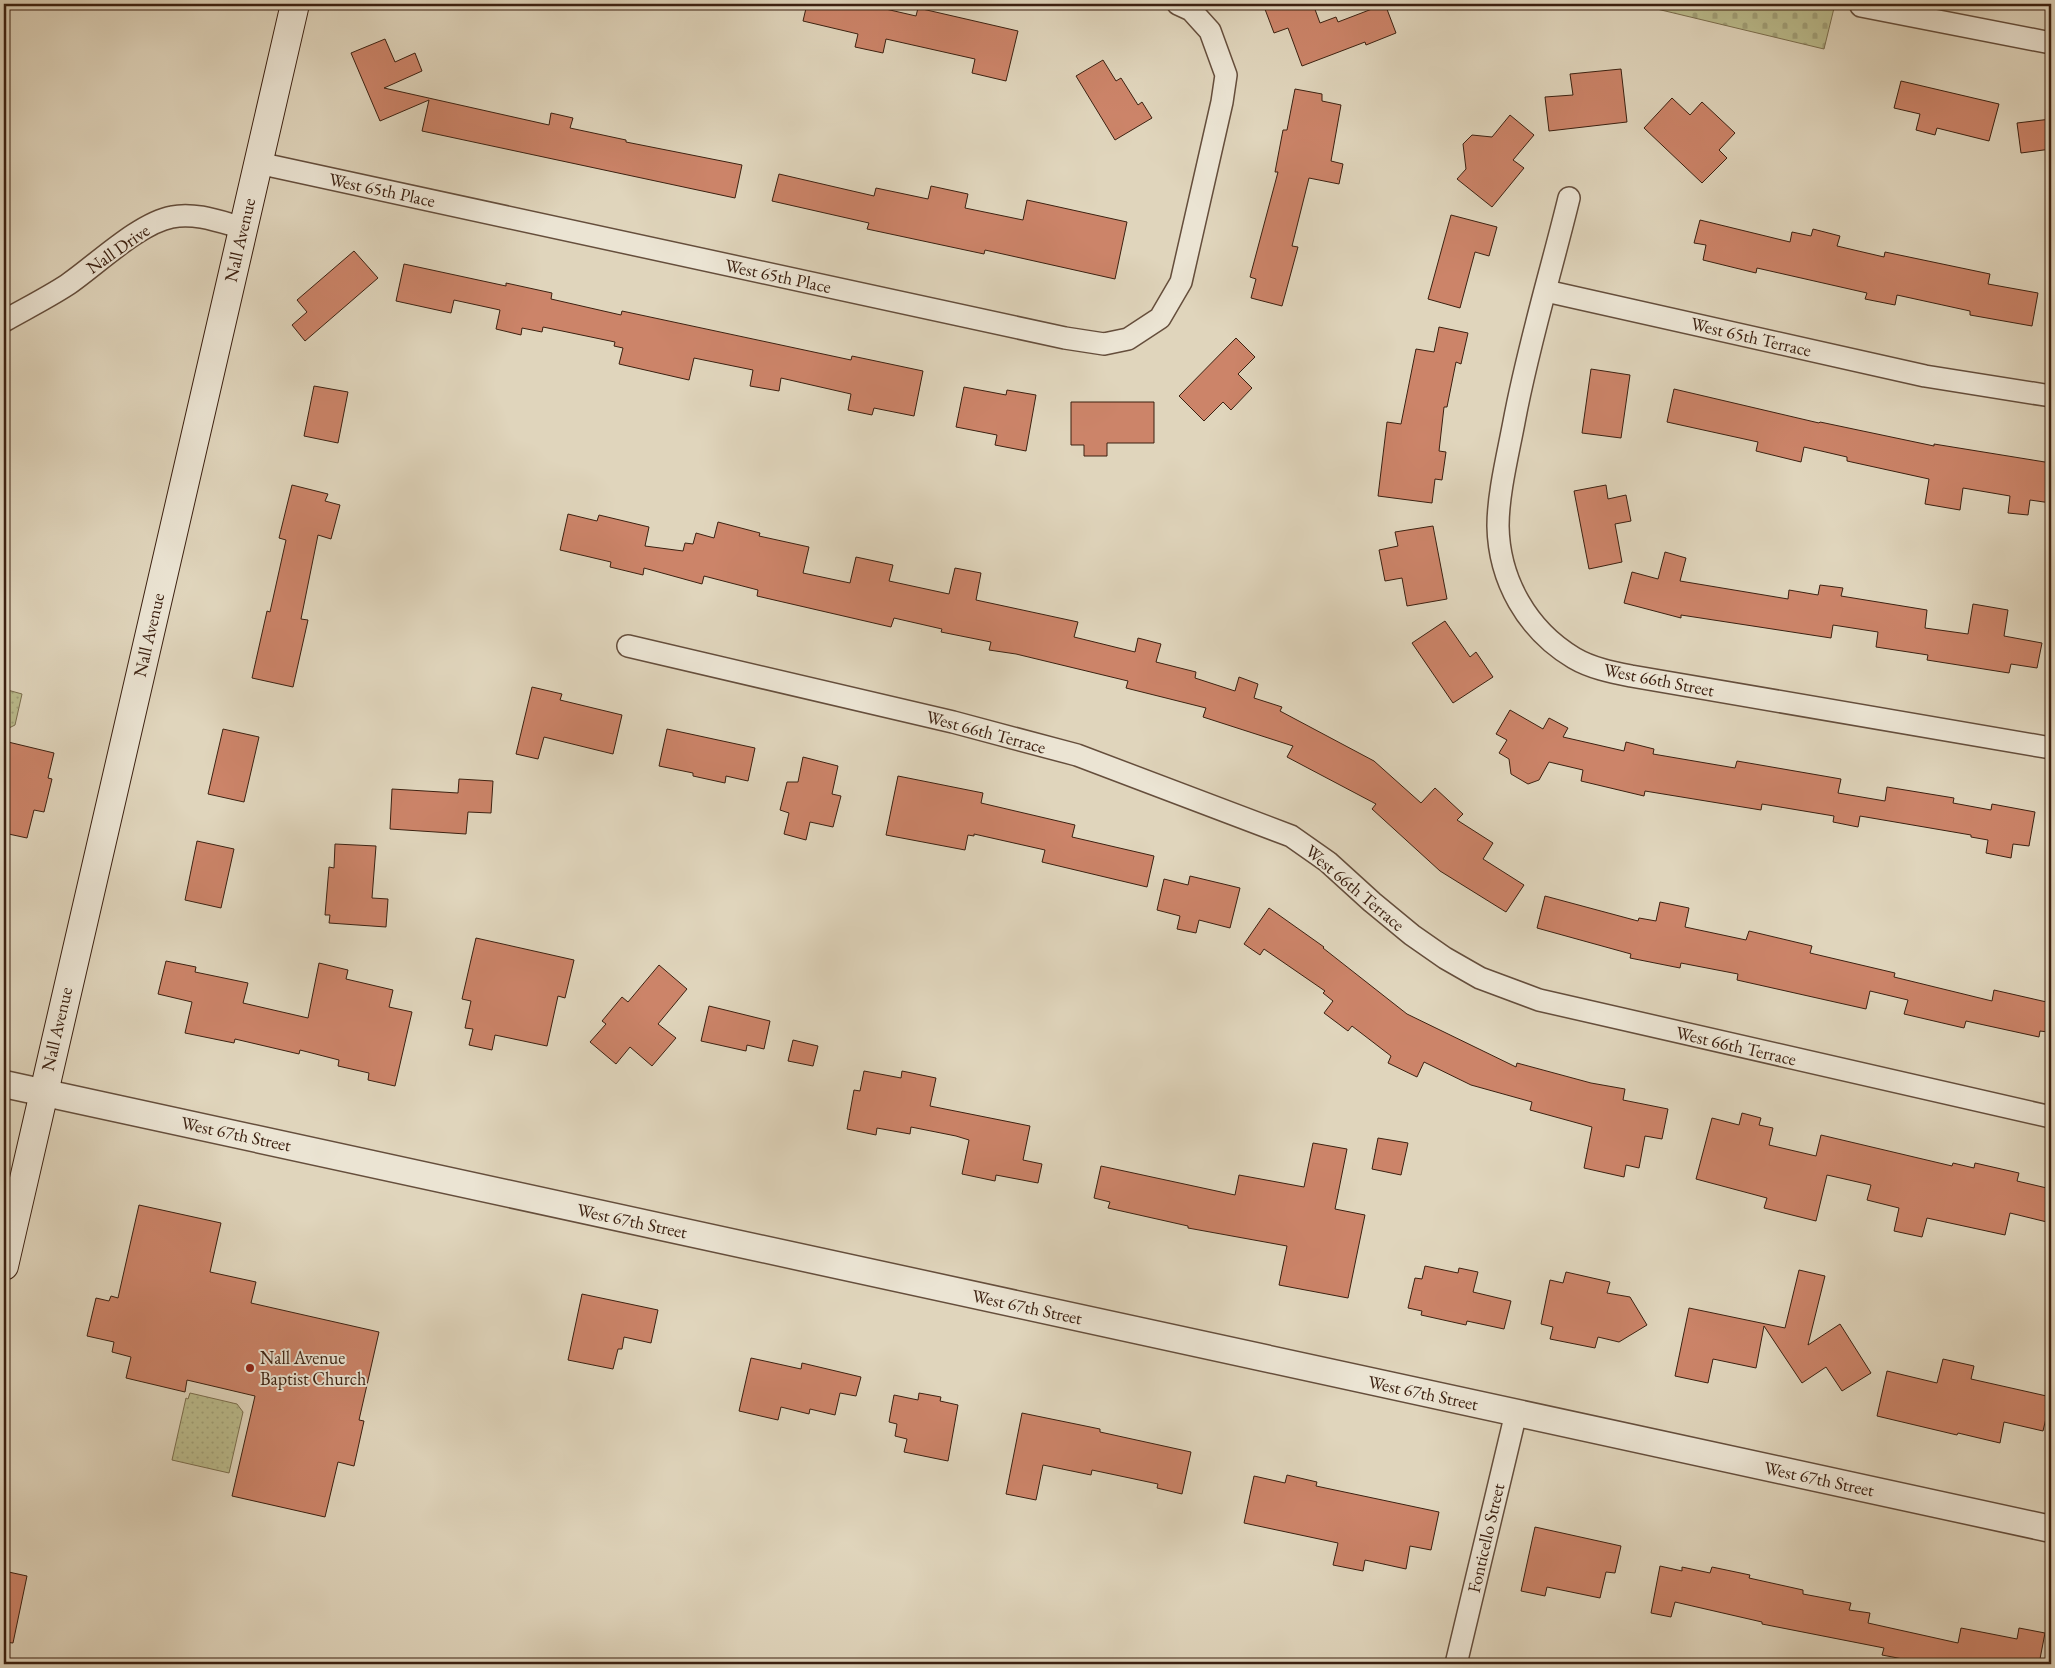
<svg xmlns="http://www.w3.org/2000/svg" width="2055" height="1668" font-family="'EB Garamond',serif">
	<style>
		.cemetery { fill: url(#cemetery-stones); stroke: #7b6e4e }
		.park { fill: url(#park-dots); stroke: #7b6e4e }
		.building { fill: #cc8469; stroke: #3c2111 }
		.lines { fill: none; stroke-linecap: round; stroke-linejoin: round }
		.minor-casing { stroke: #654e3c; stroke-width: 24 }
		.tertiary-casing { stroke: #654e3c; stroke-width: 29 }
		.secondary-casing { stroke: #3c2111; stroke-width: 30 }
		.minor { stroke: #ebe4d3; stroke-width: 21 }
		.tertiary { stroke: #ebe4d3; stroke-width: 26 }
		.secondary { stroke: #ebe4d3; stroke-width: 28 }
		.poi-dot { fill: #8f2418; stroke: #ebe4d3; stroke-width: 2 }
		.labels { text-anchor: middle; stroke-width: 4; stroke-linejoin: round; paint-order: stroke }
		.street-label { font-size: 18px; fill: #3c2111; stroke: #ebe4d3 }
		.poi-label { font-size: 18px; fill: #3c2111; stroke: #ebe4d3; text-anchor: start }
	</style>
	<defs>
		<pattern id="cemetery-stones" width="16" height="16" patternUnits="userSpaceOnUse" patternTransform="scale(1.25)"><rect width="16" height="16" fill="#babb8c"/><path d="M2 7V4a2 2 0 0 1 4 0v3zM10 15v-3a2 2 0 0 1 4 0v3z" fill="#a1a078"/></pattern>
		<pattern id="park-dots" width="8" height="8" patternUnits="userSpaceOnUse" patternTransform="scale(1.25)"><rect width="8" height="8" fill="#babb8c"/><path d="M2 2h.1M6 6h.1" fill="none" stroke="#a1a078" stroke-width="1.8" stroke-linecap="round"/></pattern>
	</defs>
	<rect width="100%" height="100%" fill="#e0d5bc"/>
	<filter id="stains"><feTurbulence type="fractalNoise" baseFrequency=".004" numOctaves="4"/><feColorMatrix values="0 0 0 0 .2 0 0 0 0 .09 0 0 0 0 .02 0 0 0 .5 -.17"/></filter>
	<radialGradient id="worn" r=".72"><stop offset=".6" stop-color="#630" stop-opacity="0"/><stop offset="1" stop-color="#630" stop-opacity=".3"/></radialGradient>
	<path class="cemetery" d="M 1636,4 L 1835,4 L 1824,49 Z"/>
	<g class="park">
		<path d="M 4,689 L 22,694 L 15,725 L 9,728 L 4,736 Z"/>
		<path d="M 190,1393 L 237,1404 L 243,1412 L 229,1473 L 172,1460 L 186,1398 L 188,1399 Z"/>
	</g>
	<g class="building">
		<path d="M 807,4 L 864,4 L 916,16 L 918,8 L 1018,31 L 1006,81 L 972,73 L 975,59 L 886,39 L 883,53 L 855,47 L 858,34 L 803,21 Z"/>
		<path d="M 1263,4 L 1313,4 L 1320,23 L 1336,17 L 1338,22 L 1385,4 L 1396,33 L 1366,45 L 1365,42 L 1302,66 L 1288,28 L 1274,33 Z"/>
		<path d="M 385,39 L 395,62 L 415,53 L 422,71 L 384,88 L 549,125 L 551,113 L 573,118 L 570,128 L 626,140 L 626,142 L 742,165 L 735,198 L 422,131 L 429,100 L 380,121 L 351,53 Z"/>
		<path d="M 1103,60 L 1116,81 L 1121,78 L 1138,105 L 1142,102 L 1152,118 L 1115,140 L 1076,76 Z"/>
		<path d="M 1621,69 L 1627,122 L 1549,131 L 1545,97 L 1573,95 L 1570,74 Z"/>
		<path d="M 1901,81 L 1999,104 L 1989,141 L 1937,128 L 1935,135 L 1916,130 L 1920,114 L 1894,108 Z"/>
		<path d="M 1295,89 L 1322,94 L 1322,101 L 1341,105 L 1331,161 L 1343,164 L 1339,184 L 1309,178 L 1292,246 L 1298,247 L 1282,306 L 1251,298 L 1256,279 L 1250,277 L 1278,172 L 1275,172 L 1283,130 L 1287,130 Z"/>
		<path d="M 1672,98 L 1690,115 L 1702,102 L 1735,133 L 1719,150 L 1727,158 L 1702,183 L 1644,128 Z"/>
		<path d="M 1510,115 L 1534,135 L 1513,160 L 1524,168 L 1492,207 L 1457,179 L 1466,169 L 1463,144 L 1472,135 L 1492,137 Z"/>
		<path d="M 2051,119 L 2051,149 L 2021,153 L 2017,123 Z"/>
		<path d="M 779,174 L 874,196 L 876,188 L 928,199 L 931,186 L 968,194 L 965,208 L 1023,220 L 1027,200 L 1127,222 L 1115,279 L 985,250 L 984,254 L 867,229 L 869,223 L 772,201 Z"/>
		<path d="M 1451,215 L 1497,227 L 1489,256 L 1475,252 L 1460,308 L 1428,299 Z"/>
		<path d="M 1700,220 L 1790,242 L 1792,232 L 1811,236 L 1813,229 L 1840,236 L 1837,246 L 1884,257 L 1885,252 L 1990,274 L 1988,284 L 2038,293 L 2032,326 L 1970,315 L 1970,311 L 1897,295 L 1895,305 L 1865,299 L 1867,293 L 1757,268 L 1756,273 L 1703,260 L 1706,245 L 1694,243 Z"/>
		<path d="M 354,251 L 378,278 L 305,341 L 292,325 L 307,312 L 297,300 Z"/>
		<path d="M 404,264 L 506,286 L 506,283 L 552,293 L 551,299 L 621,315 L 622,311 L 851,360 L 852,356 L 923,371 L 914,416 L 874,408 L 872,415 L 848,410 L 851,394 L 781,378 L 779,391 L 750,386 L 753,370 L 694,358 L 689,380 L 619,364 L 623,348 L 614,346 L 615,342 L 543,327 L 542,332 L 522,328 L 521,335 L 496,329 L 500,310 L 454,300 L 451,313 L 396,301 Z"/>
		<path d="M 1439,327 L 1468,333 L 1461,364 L 1456,362 L 1447,407 L 1444,407 L 1439,451 L 1446,452 L 1442,480 L 1435,479 L 1432,503 L 1378,496 L 1387,422 L 1401,424 L 1416,349 L 1434,352 Z"/>
		<path d="M 1236,338 L 1255,357 L 1238,374 L 1252,388 L 1231,410 L 1223,402 L 1204,421 L 1179,396 Z"/>
		<path d="M 1591,369 L 1630,375 L 1621,438 L 1582,433 Z"/>
		<path d="M 314,386 L 348,392 L 338,443 L 304,436 Z"/>
		<path d="M 964,387 L 1006,395 L 1007,390 L 1036,395 L 1026,451 L 995,445 L 997,435 L 956,427 Z"/>
		<path d="M 1674,389 L 1819,423 L 1820,422 L 1934,446 L 1934,444 L 2051,463 L 2051,503 L 2030,500 L 2028,515 L 2008,513 L 2010,496 L 1963,488 L 1960,510 L 1925,504 L 1929,479 L 1847,461 L 1847,457 L 1804,447 L 1801,462 L 1756,451 L 1758,442 L 1667,422 Z"/>
		<path d="M 1071,402 L 1154,402 L 1154,443 L 1107,443 L 1107,456 L 1084,456 L 1084,445 L 1071,445 Z"/>
		<path d="M 292,485 L 328,494 L 325,501 L 340,505 L 331,539 L 318,535 L 301,619 L 308,620 L 293,687 L 252,678 L 267,611 L 270,612 L 286,540 L 279,538 Z"/>
		<path d="M 1606,485 L 1608,499 L 1626,495 L 1631,521 L 1615,524 L 1622,562 L 1589,569 L 1574,491 Z"/>
		<path d="M 568,514 L 597,521 L 599,515 L 649,527 L 645,546 L 683,551 L 685,543 L 693,544 L 696,533 L 714,538 L 718,522 L 760,533 L 759,536 L 809,547 L 803,573 L 850,583 L 856,557 L 893,565 L 889,581 L 949,594 L 955,568 L 981,573 L 976,600 L 1078,622 L 1074,637 L 1135,652 L 1138,638 L 1161,644 L 1156,662 L 1196,672 L 1195,678 L 1235,691 L 1239,677 L 1258,684 L 1254,698 L 1282,707 L 1280,711 L 1374,761 L 1421,803 L 1435,788 L 1463,814 L 1457,820 L 1493,843 L 1483,859 L 1524,885 L 1506,912 L 1440,871 L 1372,809 L 1376,804 L 1287,757 L 1293,746 L 1203,717 L 1206,708 L 1126,688 L 1128,681 L 1016,654 L 989,650 L 991,642 L 941,632 L 942,629 L 894,618 L 891,627 L 757,596 L 758,590 L 704,576 L 702,584 L 644,568 L 643,575 L 610,567 L 611,562 L 560,550 Z"/>
		<path d="M 1433,526 L 1447,599 L 1407,606 L 1402,578 L 1385,581 L 1379,550 L 1398,546 L 1395,532 Z"/>
		<path d="M 1665,552 L 1686,558 L 1680,581 L 1788,599 L 1789,590 L 1818,595 L 1820,585 L 1843,588 L 1841,596 L 1927,610 L 1925,628 L 1968,634 L 1973,604 L 2008,610 L 2004,636 L 2042,643 L 2037,668 L 2011,664 L 2009,673 L 1927,660 L 1928,655 L 1876,647 L 1878,632 L 1833,625 L 1831,638 L 1681,615 L 1681,618 L 1624,603 L 1632,572 L 1658,579 Z"/>
		<path d="M 1445,621 L 1470,657 L 1476,652 L 1493,677 L 1453,703 L 1412,643 Z"/>
		<path d="M 532,687 L 562,694 L 560,700 L 622,715 L 613,754 L 544,737 L 538,759 L 516,754 Z"/>
		<path d="M 1510,710 L 1543,729 L 1549,718 L 1568,728 L 1563,737 L 1624,751 L 1626,742 L 1654,749 L 1653,754 L 1735,768 L 1737,761 L 1841,779 L 1838,793 L 1885,801 L 1887,787 L 1954,798 L 1953,803 L 1991,810 L 1992,804 L 2035,812 L 2029,846 L 2013,844 L 2011,858 L 1986,853 L 1988,840 L 1971,837 L 1971,835 L 1860,816 L 1858,827 L 1833,822 L 1834,816 L 1762,804 L 1761,810 L 1645,791 L 1644,796 L 1581,781 L 1583,770 L 1549,762 L 1539,780 L 1528,784 L 1511,774 L 1509,759 L 1499,753 L 1507,740 L 1496,734 Z"/>
		<path d="M 223,729 L 259,737 L 244,802 L 208,794 Z"/>
		<path d="M 667,729 L 755,748 L 748,781 L 726,776 L 725,783 L 693,776 L 693,773 L 659,766 Z"/>
		<path d="M 4,741 L 54,753 L 48,778 L 52,779 L 44,812 L 34,810 L 27,838 L 4,833 Z"/>
		<path d="M 803,757 L 838,766 L 832,794 L 841,796 L 833,827 L 810,822 L 806,840 L 784,834 L 789,813 L 780,810 L 787,782 L 798,782 Z"/>
		<path d="M 898,776 L 983,793 L 981,803 L 1075,825 L 1072,837 L 1154,856 L 1147,887 L 1042,862 L 1045,850 L 974,834 L 974,836 L 968,835 L 965,850 L 886,835 Z"/>
		<path d="M 459,779 L 493,781 L 491,813 L 468,812 L 466,834 L 390,829 L 392,789 L 458,793 Z"/>
		<path d="M 197,841 L 234,849 L 221,908 L 185,900 Z"/>
		<path d="M 335,844 L 376,846 L 372,898 L 388,899 L 386,927 L 329,923 L 330,915 L 325,915 L 329,867 L 334,868 Z"/>
		<path d="M 1190,876 L 1240,888 L 1230,928 L 1199,920 L 1196,933 L 1177,929 L 1180,916 L 1157,910 L 1164,879 L 1188,885 Z"/>
		<path d="M 1545,896 L 1638,921 L 1639,918 L 1656,921 L 1660,902 L 1689,908 L 1685,927 L 1746,940 L 1749,931 L 1812,946 L 1810,953 L 1895,973 L 1894,977 L 1992,1001 L 1994,990 L 2051,1003 L 2051,1015 L 2048,1032 L 2040,1031 L 2039,1037 L 1966,1021 L 1964,1028 L 1904,1014 L 1908,1000 L 1870,991 L 1866,1009 L 1737,980 L 1738,974 L 1681,963 L 1680,968 L 1630,958 L 1631,954 L 1537,928 Z"/>
		<path d="M 1269,908 L 1324,947 L 1323,948 L 1407,1014 L 1516,1067 L 1517,1063 L 1591,1083 L 1625,1089 L 1623,1100 L 1668,1109 L 1662,1139 L 1645,1136 L 1639,1168 L 1626,1165 L 1624,1177 L 1584,1168 L 1592,1127 L 1530,1110 L 1532,1102 L 1471,1085 L 1424,1062 L 1417,1077 L 1388,1063 L 1391,1056 L 1352,1026 L 1348,1031 L 1324,1013 L 1333,1001 L 1323,993 L 1325,991 L 1264,949 L 1260,955 L 1244,944 Z"/>
		<path d="M 476,938 L 574,960 L 565,998 L 558,996 L 547,1046 L 495,1035 L 492,1050 L 469,1045 L 473,1029 L 465,1028 L 471,1001 L 462,999 Z"/>
		<path d="M 166,961 L 196,967 L 195,972 L 248,983 L 243,1003 L 308,1018 L 319,963 L 348,970 L 346,979 L 393,990 L 389,1007 L 412,1012 L 395,1086 L 368,1080 L 369,1073 L 338,1066 L 339,1060 L 300,1050 L 299,1054 L 235,1039 L 234,1043 L 185,1033 L 192,1002 L 158,994 Z"/>
		<path d="M 659,965 L 687,989 L 658,1024 L 676,1038 L 652,1066 L 630,1047 L 616,1064 L 590,1042 L 606,1024 L 602,1021 L 622,997 L 628,1002 Z"/>
		<path d="M 709,1006 L 770,1021 L 764,1049 L 747,1045 L 746,1051 L 701,1041 Z"/>
		<path d="M 793,1040 L 818,1046 L 813,1066 L 788,1061 Z"/>
		<path d="M 864,1071 L 901,1078 L 902,1071 L 936,1078 L 930,1106 L 1030,1126 L 1023,1160 L 1042,1164 L 1038,1183 L 996,1175 L 995,1181 L 962,1174 L 969,1140 L 956,1136 L 911,1127 L 910,1134 L 877,1128 L 876,1135 L 847,1129 L 854,1090 L 860,1091 Z"/>
		<path d="M 1742,1113 L 1761,1118 L 1759,1125 L 1773,1128 L 1769,1145 L 1816,1156 L 1821,1135 L 1952,1166 L 1953,1163 L 1974,1168 L 1975,1163 L 2019,1173 L 2017,1181 L 2051,1189 L 2051,1223 L 2010,1213 L 2005,1235 L 1927,1218 L 1922,1237 L 1894,1231 L 1899,1208 L 1867,1200 L 1871,1185 L 1827,1175 L 1816,1221 L 1764,1208 L 1767,1198 L 1696,1179 L 1712,1118 L 1739,1125 Z"/>
		<path d="M 1378,1138 L 1408,1143 L 1401,1175 L 1372,1169 Z"/>
		<path d="M 1313,1143 L 1347,1149 L 1335,1209 L 1365,1215 L 1348,1298 L 1279,1285 L 1287,1246 L 1188,1228 L 1188,1226 L 1108,1208 L 1110,1202 L 1094,1198 L 1101,1166 L 1235,1195 L 1239,1175 L 1304,1187 Z"/>
		<path d="M 139,1205 L 221,1223 L 210,1272 L 256,1282 L 251,1303 L 379,1332 L 359,1420 L 364,1421 L 354,1466 L 338,1462 L 325,1517 L 232,1496 L 255,1396 L 187,1380 L 185,1392 L 126,1378 L 131,1357 L 112,1352 L 114,1342 L 87,1336 L 96,1298 L 109,1301 L 111,1296 L 118,1298 Z"/>
		<path d="M 1425,1266 L 1458,1273 L 1459,1268 L 1478,1272 L 1473,1292 L 1511,1301 L 1504,1329 L 1467,1321 L 1466,1325 L 1421,1315 L 1422,1311 L 1408,1308 L 1415,1278 L 1422,1279 Z"/>
		<path d="M 1799,1270 L 1825,1276 L 1808,1345 L 1840,1324 L 1871,1373 L 1842,1391 L 1826,1367 L 1802,1383 L 1764,1326 L 1756,1368 L 1713,1359 L 1708,1383 L 1675,1376 L 1689,1308 L 1785,1328 Z"/>
		<path d="M 1566,1272 L 1610,1282 L 1607,1293 L 1630,1297 L 1647,1325 L 1619,1342 L 1598,1337 L 1595,1348 L 1550,1339 L 1553,1327 L 1541,1324 L 1550,1280 L 1563,1283 Z"/>
		<path d="M 582,1294 L 658,1310 L 651,1343 L 624,1337 L 622,1349 L 618,1349 L 613,1369 L 568,1360 Z"/>
		<path d="M 751,1358 L 801,1369 L 802,1363 L 861,1377 L 856,1396 L 840,1393 L 835,1415 L 810,1409 L 809,1414 L 781,1407 L 778,1420 L 739,1411 Z"/>
		<path d="M 1943,1359 L 1974,1366 L 1971,1379 L 2051,1397 L 2043,1431 L 2004,1422 L 2000,1443 L 1958,1433 L 1957,1435 L 1877,1416 L 1887,1371 L 1937,1383 Z"/>
		<path d="M 919,1393 L 941,1397 L 940,1401 L 958,1405 L 948,1461 L 904,1452 L 907,1439 L 895,1436 L 897,1424 L 889,1422 L 894,1395 L 918,1400 Z"/>
		<path d="M 1022,1413 L 1100,1429 L 1100,1432 L 1191,1452 L 1182,1494 L 1157,1488 L 1158,1484 L 1092,1470 L 1091,1475 L 1043,1465 L 1036,1500 L 1006,1494 Z"/>
		<path d="M 1287,1475 L 1317,1482 L 1316,1486 L 1439,1512 L 1431,1550 L 1410,1546 L 1406,1569 L 1365,1560 L 1363,1571 L 1333,1565 L 1338,1543 L 1244,1523 L 1254,1476 L 1285,1483 Z"/>
		<path d="M 1535,1527 L 1621,1546 L 1615,1573 L 1606,1572 L 1600,1598 L 1547,1587 L 1545,1596 L 1521,1591 Z"/>
		<path d="M 1660,1566 L 1682,1571 L 1682,1567 L 1710,1573 L 1712,1567 L 1750,1575 L 1749,1578 L 1803,1590 L 1803,1594 L 1851,1603 L 1849,1610 L 1870,1613 L 1868,1623 L 1958,1643 L 1961,1628 L 2017,1639 L 2019,1628 L 2045,1633 L 2039,1664 L 1902,1664 L 1903,1659 L 1882,1655 L 1884,1648 L 1762,1624 L 1762,1622 L 1675,1602 L 1671,1617 L 1651,1613 Z"/>
		<path d="M 4,1571 L 27,1576 L 13,1643 L 4,1642 Z"/>
	</g>
	<g class="lines">
		<defs>
			<g id="minor">
				<path d="M 1861,6 L 2051,43"/>
				<path d="M 258,163 L 1065,338 L 1104,344 L 1128,339 L 1160,318 L 1181,282 L 1222,102 L 1226,75 L 1210,31 L 1191,10 L 1178,4"/>
				<path d="M 1569,198 C 1551,272 1528,346 1514,422 C 1508,454 1498,494 1498,526 C 1499,580 1527,630 1574,658 C 1591,668 1611,672 1631,676 L 2051,748"/>
				<path d="M 1546,291 L 1925,376 L 2051,396"/>
				<path d="M 4,321 C 25,309 47,298 67,285 C 95,266 139,223 172,217 C 195,212 221,222 243,228"/>
				<path d="M 628,646 L 953,722 L 1077,755 L 1291,836 L 1328,862 L 1372,902 L 1412,935 L 1445,958 L 1480,978 L 1539,1000 L 2051,1117"/>
				<path d="M 1456,1664 L 1516,1413"/>
			</g>
			<path id="tertiary" d="M 4,1084 L 2051,1529"/>
			<path id="secondary" d="M 4,1266 L 295,4"/>
		</defs>
		<use href="#minor" class="minor-casing"/>
		<use href="#tertiary" class="tertiary-casing"/>
		<use href="#secondary" class="secondary-casing"/>
		<use href="#minor" class="minor"/>
		<use href="#tertiary" class="tertiary"/>
		<use href="#secondary" class="secondary"/>
	</g>
	<circle class="poi-dot" cx="250" cy="1368" r="5"/>
	<g class="labels">
		<g class="street-label">
			<text transform="translate(382 190) rotate(12)" y="6">West 65th Place</text>
			<text transform="translate(240 240) rotate(-77)" y="6">Nall Avenue</text>
			<text transform="translate(118 249) rotate(-35)" y="6">Nall Drive</text>
			<text transform="translate(778 276) rotate(12)" y="6">West 65th Place</text>
			<text transform="translate(1751 337) rotate(13)" y="6">West 65th Terrace</text>
			<text transform="translate(149 635) rotate(-77)" y="6">Nall Avenue</text>
			<text transform="translate(1659 680) rotate(11)" y="6">West 66th Street</text>
			<text transform="translate(986 732) rotate(15)" y="6">West 66th Terrace</text>
			<text transform="translate(1355 888) rotate(40)" y="6">West 66th Terrace</text>
			<text transform="translate(57 1029) rotate(-77)" y="6">Nall Avenue</text>
			<text transform="translate(1736 1046) rotate(13)" y="6">West 66th Terrace</text>
			<text transform="translate(236 1134) rotate(12)" y="6">West 67th Street</text>
			<text transform="translate(632 1221) rotate(12)" y="6">West 67th Street</text>
			<text transform="translate(1027 1307) rotate(12)" y="6">West 67th Street</text>
			<text transform="translate(1423 1393) rotate(12)" y="6">West 67th Street</text>
			<text transform="translate(1819 1479) rotate(12)" y="6">West 67th Street</text>
			<text transform="translate(1486 1538) rotate(-77)" y="6">Fonticello Street</text>
		</g>
		<g class="poi-label">
			<text x="260" y="1364">Nall Avenue<tspan x="260" dy="21">Baptist Church</tspan></text>
		</g>
	</g>
	<rect width="2055" height="1668" fill="none" stroke="#e0d5bc" stroke-width="20"/>
	<rect x="5" y="5" width="2045" height="1658" fill="none" stroke="#3c2111" stroke-width="2.5"/>
	<rect x="10" y="10" width="2035" height="1648" fill="none" stroke="#3c2111"/>
	<rect width="100%" height="100%" filter="url(#stains)"/>
	<rect width="100%" height="100%" fill="url(#worn)"/>
</svg>
